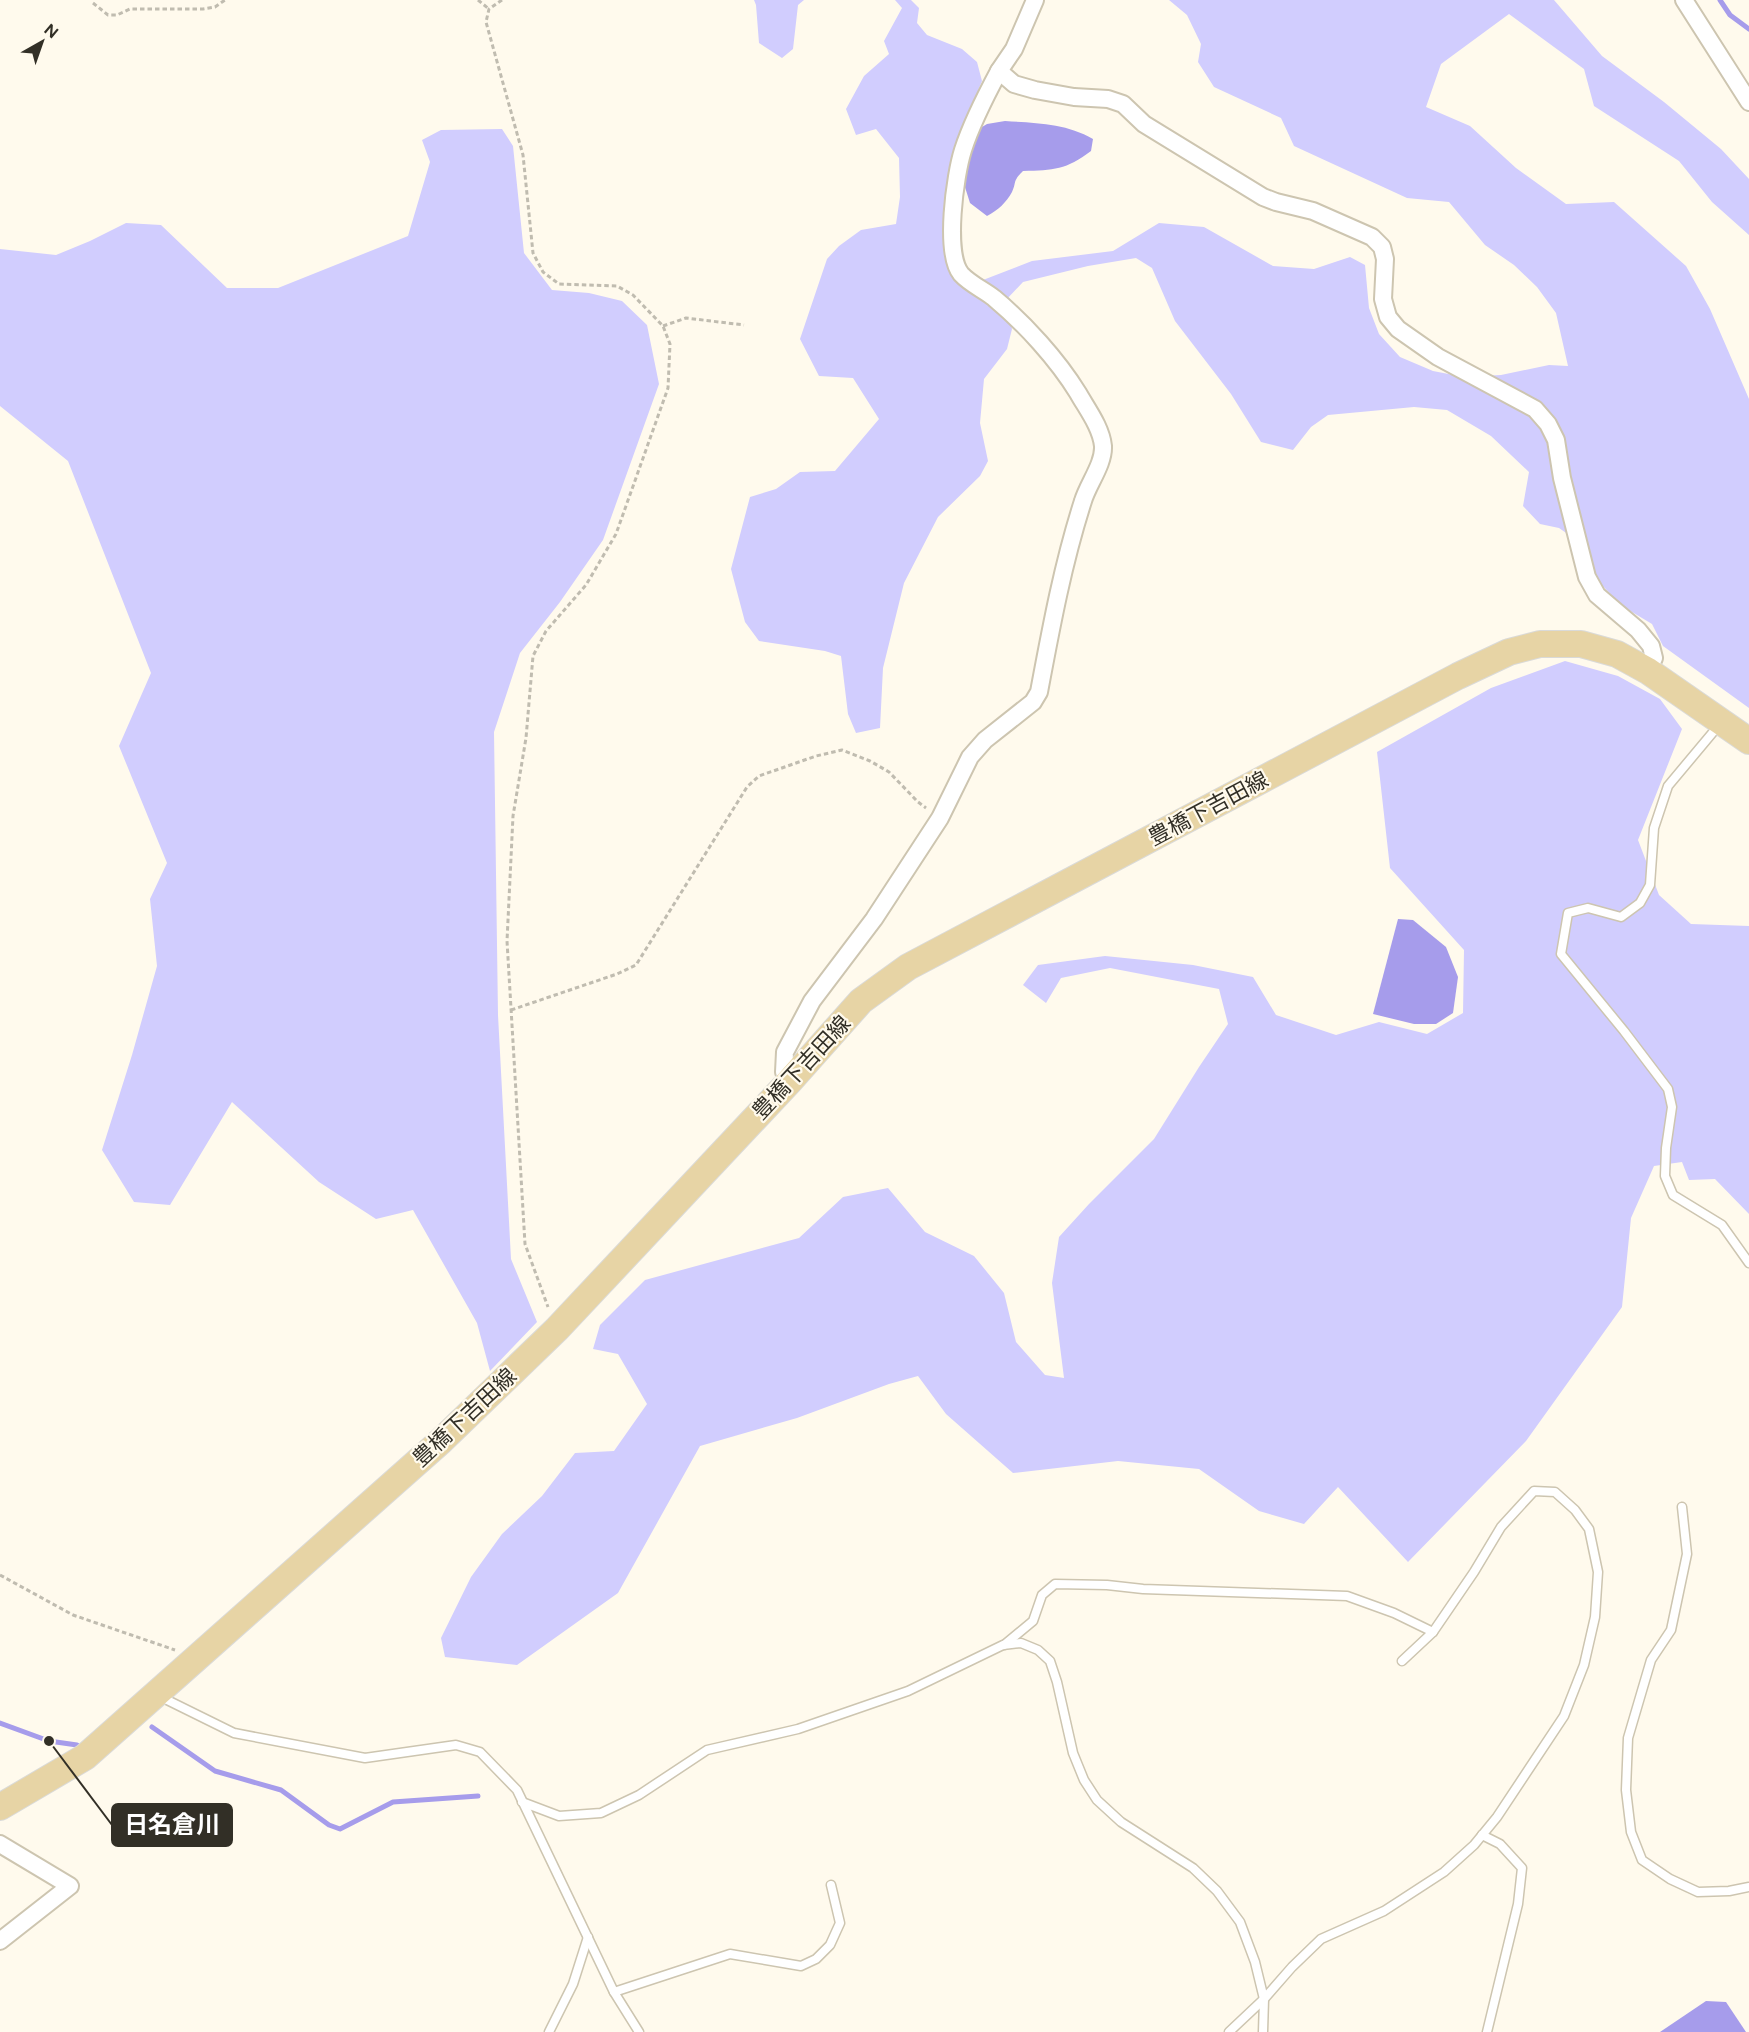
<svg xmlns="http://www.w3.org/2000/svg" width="1749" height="2032" font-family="Figtree,'Noto Sans JP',sans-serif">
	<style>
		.green { fill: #d1cdfe }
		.water { fill: #a69ceb }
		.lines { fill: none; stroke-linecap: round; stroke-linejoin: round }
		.stream { stroke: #a69ceb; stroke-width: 5 }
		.service-casing { stroke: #cdc5b0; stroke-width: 11 }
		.minor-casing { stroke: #cdc5b0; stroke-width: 20 }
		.primary-casing { stroke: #dadad8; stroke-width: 28 }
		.path { stroke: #c0bcb0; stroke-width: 3; stroke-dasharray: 4.5 3; stroke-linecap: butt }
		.service { stroke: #fff; stroke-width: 8 }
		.minor { stroke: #fff; stroke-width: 16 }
		.primary { stroke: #e7d4a5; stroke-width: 26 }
		.labels { text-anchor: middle; stroke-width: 4.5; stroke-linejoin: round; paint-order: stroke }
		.street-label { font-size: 22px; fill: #322f26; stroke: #fffaed }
		.leader { fill: none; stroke: #322f26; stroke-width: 2 }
		.callout-dot { fill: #322f26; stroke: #fffaed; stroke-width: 2 }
		.callout { fill: #322f26; stroke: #322f26; stroke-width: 2 }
		.callout-label { font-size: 24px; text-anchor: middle; font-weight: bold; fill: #fff }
	</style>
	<rect width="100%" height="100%" fill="#fffaed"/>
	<g class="green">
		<path d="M 754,0 L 804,0 L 798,5 L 793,49 L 782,58 L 759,43 L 756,5 Z"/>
		<path d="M 895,0 L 911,0 L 919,8 L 917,23 L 927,35 L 962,49 L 977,62 L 982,81 L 965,121 L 953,157 L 952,265 L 983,280 L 1032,261 L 1113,251 L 1159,223 L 1204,227 L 1273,266 L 1314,269 L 1350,257 L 1365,265 L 1369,308 L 1379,334 L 1400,357 L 1433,371 L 1464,377 L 1501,375 L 1549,365 L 1568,366 L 1556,313 L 1537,287 L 1514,265 L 1485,245 L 1449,202 L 1407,198 L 1294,146 L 1281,118 L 1214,87 L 1198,62 L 1201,44 L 1187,15 L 1169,0 L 1554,0 L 1602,56 L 1664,102 L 1721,149 L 1749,179 L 1749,235 L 1712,202 L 1679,161 L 1594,106 L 1584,69 L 1509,14 L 1441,64 L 1426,107 L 1470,126 L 1516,168 L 1566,204 L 1614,202 L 1686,266 L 1710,309 L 1749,399 L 1749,708 L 1663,646 L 1652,624 L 1622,606 L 1597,580 L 1585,546 L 1559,528 L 1540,524 L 1523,506 L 1529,472 L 1491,436 L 1447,410 L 1414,407 L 1328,415 L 1311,427 L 1293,450 L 1261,442 L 1231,394 L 1175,321 L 1152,268 L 1136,258 L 1088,266 L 1023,282 L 1005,301 L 1012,329 L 1007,349 L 984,379 L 980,423 L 988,461 L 980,476 L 938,517 L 904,583 L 883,668 L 880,728 L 856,733 L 848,714 L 841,656 L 825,651 L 759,641 L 745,622 L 731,569 L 750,497 L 776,489 L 800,472 L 835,471 L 879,419 L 853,378 L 819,376 L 800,339 L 827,259 L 839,246 L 861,230 L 896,224 L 900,197 L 899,158 L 876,129 L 856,135 L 846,109 L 864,76 L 889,54 L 884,41 L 902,8 Z"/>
		<path d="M 502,129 L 513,146 L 524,253 L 552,290 L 589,293 L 622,301 L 647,325 L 659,384 L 603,540 L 560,602 L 520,653 L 494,732 L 498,1015 L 511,1259 L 537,1322 L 490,1371 L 477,1323 L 413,1210 L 376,1219 L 319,1182 L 232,1102 L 170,1205 L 134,1202 L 102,1150 L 132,1055 L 157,966 L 150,899 L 167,863 L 119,746 L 151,673 L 68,461 L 0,406 L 0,249 L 56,255 L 90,241 L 126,223 L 161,225 L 227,288 L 278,288 L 408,236 L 430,162 L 422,140 L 441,130 Z"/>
		<path d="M 1565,661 L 1618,676 L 1660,699 L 1682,729 L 1638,840 L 1659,895 L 1691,924 L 1749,926 L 1749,1214 L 1715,1179 L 1689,1180 L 1682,1162 L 1654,1166 L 1631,1218 L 1622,1307 L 1526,1441 L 1408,1562 L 1338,1487 L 1304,1524 L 1259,1511 L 1199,1469 L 1118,1461 L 1013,1473 L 946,1414 L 918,1376 L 889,1384 L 797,1418 L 700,1446 L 618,1593 L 517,1665 L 445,1657 L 441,1638 L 471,1577 L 502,1534 L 542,1496 L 575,1453 L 614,1451 L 647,1404 L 618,1354 L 593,1349 L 600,1325 L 645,1280 L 799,1238 L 843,1197 L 888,1188 L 925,1232 L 974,1256 L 1004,1293 L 1016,1342 L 1045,1375 L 1064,1378 L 1052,1283 L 1059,1237 L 1089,1204 L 1154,1139 L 1199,1067 L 1228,1024 L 1219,989 L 1110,968 L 1061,978 L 1046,1003 L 1023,985 L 1038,965 L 1105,956 L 1193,965 L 1253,977 L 1276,1015 L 1336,1035 L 1379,1022 L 1427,1034 L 1463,1013 L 1464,950 L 1390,868 L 1377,752 L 1491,688 Z"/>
	</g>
	<g class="water">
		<path d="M 1005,121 C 1036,123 1066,123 1093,139 L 1091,151 C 1066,170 1054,170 1023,171 C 1012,182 1017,181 1012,192 C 1006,203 998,210 987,216 L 970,203 L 964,184 L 970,147 L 977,130 L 987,124 Z"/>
		<path d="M 1398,919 L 1413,920 L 1446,947 L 1458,977 L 1453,1013 L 1436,1024 L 1414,1024 L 1373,1014 Z"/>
		<path d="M 1706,2001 L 1726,2002 L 1746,2032 L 1660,2032 Z"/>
	</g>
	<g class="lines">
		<g class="stream">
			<path d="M 1720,0 L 1730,15 L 1749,29"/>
			<path d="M 0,1723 L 49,1741 L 77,1745"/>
			<path d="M 152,1727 L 215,1771 L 281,1790 L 329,1825 L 340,1829 L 393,1802 L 478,1796"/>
		</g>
		<defs>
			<g id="service">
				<path d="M 1719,725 L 1668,786 L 1654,828 L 1650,885 L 1640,903 L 1621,917 L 1588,908 L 1568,913 L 1561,954 L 1624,1031 L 1668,1089 L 1672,1107 L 1666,1148 L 1665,1176 L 1673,1195 L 1722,1225 L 1749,1263"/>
				<path d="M 1682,1507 L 1687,1554 L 1671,1630 L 1651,1660 L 1628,1738 L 1626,1790 L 1631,1832 L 1642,1860 L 1670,1879 L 1698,1892 L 1729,1891 L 1749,1887"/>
				<path d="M 1004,1645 L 1033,1621 L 1042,1595 L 1055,1584 L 1107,1585 L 1143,1589 L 1347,1596 L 1394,1613 L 1433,1632"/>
				<path d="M 159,1696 L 234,1733 L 365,1758 L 456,1745 L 480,1752 L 517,1790 L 614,1992 L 639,2032"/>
				<path d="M 522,1802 L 559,1816 L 601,1813 L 639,1795 L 707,1750 L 798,1729 L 908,1691 L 1003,1645 L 1021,1643 L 1038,1650 L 1050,1661 L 1057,1682 L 1073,1753 L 1084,1780 L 1097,1800 L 1121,1822 L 1193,1868 L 1217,1891 L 1240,1922 L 1255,1962 L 1264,1999 L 1263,2032"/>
				<path d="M 1482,1835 L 1500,1844 L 1522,1868 L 1518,1904 L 1487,2032"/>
				<path d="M 614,1992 L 730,1954 L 801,1966 L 816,1959 L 830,1945 L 840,1923 L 831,1885"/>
				<path d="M 549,2032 L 573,1984 L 588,1937"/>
				<path d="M 1229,2032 L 1264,1999 L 1292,1967 L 1321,1939 L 1384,1911 L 1444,1872 L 1474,1845 L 1497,1817 L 1564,1716 L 1584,1665 L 1595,1617 L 1598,1572 L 1589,1529 L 1575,1510 L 1555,1492 L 1534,1491 L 1501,1527 L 1474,1572 L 1433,1632 L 1402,1661"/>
			</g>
			<g id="minor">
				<path d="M 1035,0 L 1014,49 L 999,71 L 1014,84 L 1035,90 L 1074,97 L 1108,99 L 1123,104 L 1144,124 L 1263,197 L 1276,202 L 1313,211 L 1372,237 L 1382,247 L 1385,259 L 1383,299 L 1388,317 L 1398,329 L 1438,357 L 1535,409 L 1548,424 L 1556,440 L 1562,478 L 1587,577 L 1597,595 L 1638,630 L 1651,646 L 1654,658 L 1648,671"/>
				<path d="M 1684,0 L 1749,102"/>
				<path d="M 789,1082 L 784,1072 L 785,1052 L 812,1001 L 874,919 L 940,818 L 970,757 L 985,740 L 1033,702 L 1039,692 C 1051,628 1063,563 1083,501 C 1088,484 1104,464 1103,446 C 1101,427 1087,409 1078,393 C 1057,359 1025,324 994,298 C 984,290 970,284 961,274 C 944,253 955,175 963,150 C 972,122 985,97 999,71"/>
				<path d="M 0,1844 L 70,1886 L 0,1941"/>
			</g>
			<path id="primary" d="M 0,1807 L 85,1757 L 441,1441 L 557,1329 L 789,1082 L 861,1001 L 908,967 L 1458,676 L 1509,652 L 1540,644 L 1581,644 L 1617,654 L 1648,671 L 1749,741"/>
		</defs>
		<use href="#service" class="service-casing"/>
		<use href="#minor" class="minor-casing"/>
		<use href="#primary" class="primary-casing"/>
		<g class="path">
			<path d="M 478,0 L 489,9"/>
			<path d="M 502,0 L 489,9 L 486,22 L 523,155 L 533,253 L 543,272 L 559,284 L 617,286 L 633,295 L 663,326 L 670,344 L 668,388 L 616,534 L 586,585 L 546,631 L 533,656 L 526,738 L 513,816 L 507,941 L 525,1244 L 548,1307"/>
			<path d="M 93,3 L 108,15 L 117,15 L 130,9 L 203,9 L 215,7 L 225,0"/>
			<path d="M 663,326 L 686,318 L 744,325"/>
			<path d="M 511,1010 L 617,974 L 636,965 L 747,787 L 759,776 L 816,756 L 842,750 L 870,761 L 889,772 L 918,802 L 926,808"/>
			<path d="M 0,1575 L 73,1615 L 175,1650"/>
		</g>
		<use href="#service" class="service"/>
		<use href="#minor" class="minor"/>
		<use href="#primary" class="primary"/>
	</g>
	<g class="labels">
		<g class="street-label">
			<text transform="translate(1208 808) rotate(-28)" y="8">豊橋下吉田線</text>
			<text transform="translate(801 1067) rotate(-47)" y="8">豊橋下吉田線</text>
			<text transform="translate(464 1417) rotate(-43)" y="8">豊橋下吉田線</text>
		</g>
	</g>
	<path class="leader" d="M49 1741L112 1825"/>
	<circle class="callout-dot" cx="49" cy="1741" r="6"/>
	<rect class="callout" x="112" y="1804" width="120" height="42" rx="6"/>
	<g class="callout-label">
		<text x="172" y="1833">日名倉川</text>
	</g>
	<g transform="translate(42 42) rotate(40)" stroke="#fffaed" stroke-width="4.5" paint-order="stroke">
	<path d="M0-4.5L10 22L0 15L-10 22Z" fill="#322f26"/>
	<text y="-9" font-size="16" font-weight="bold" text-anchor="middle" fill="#322f26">N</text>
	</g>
</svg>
